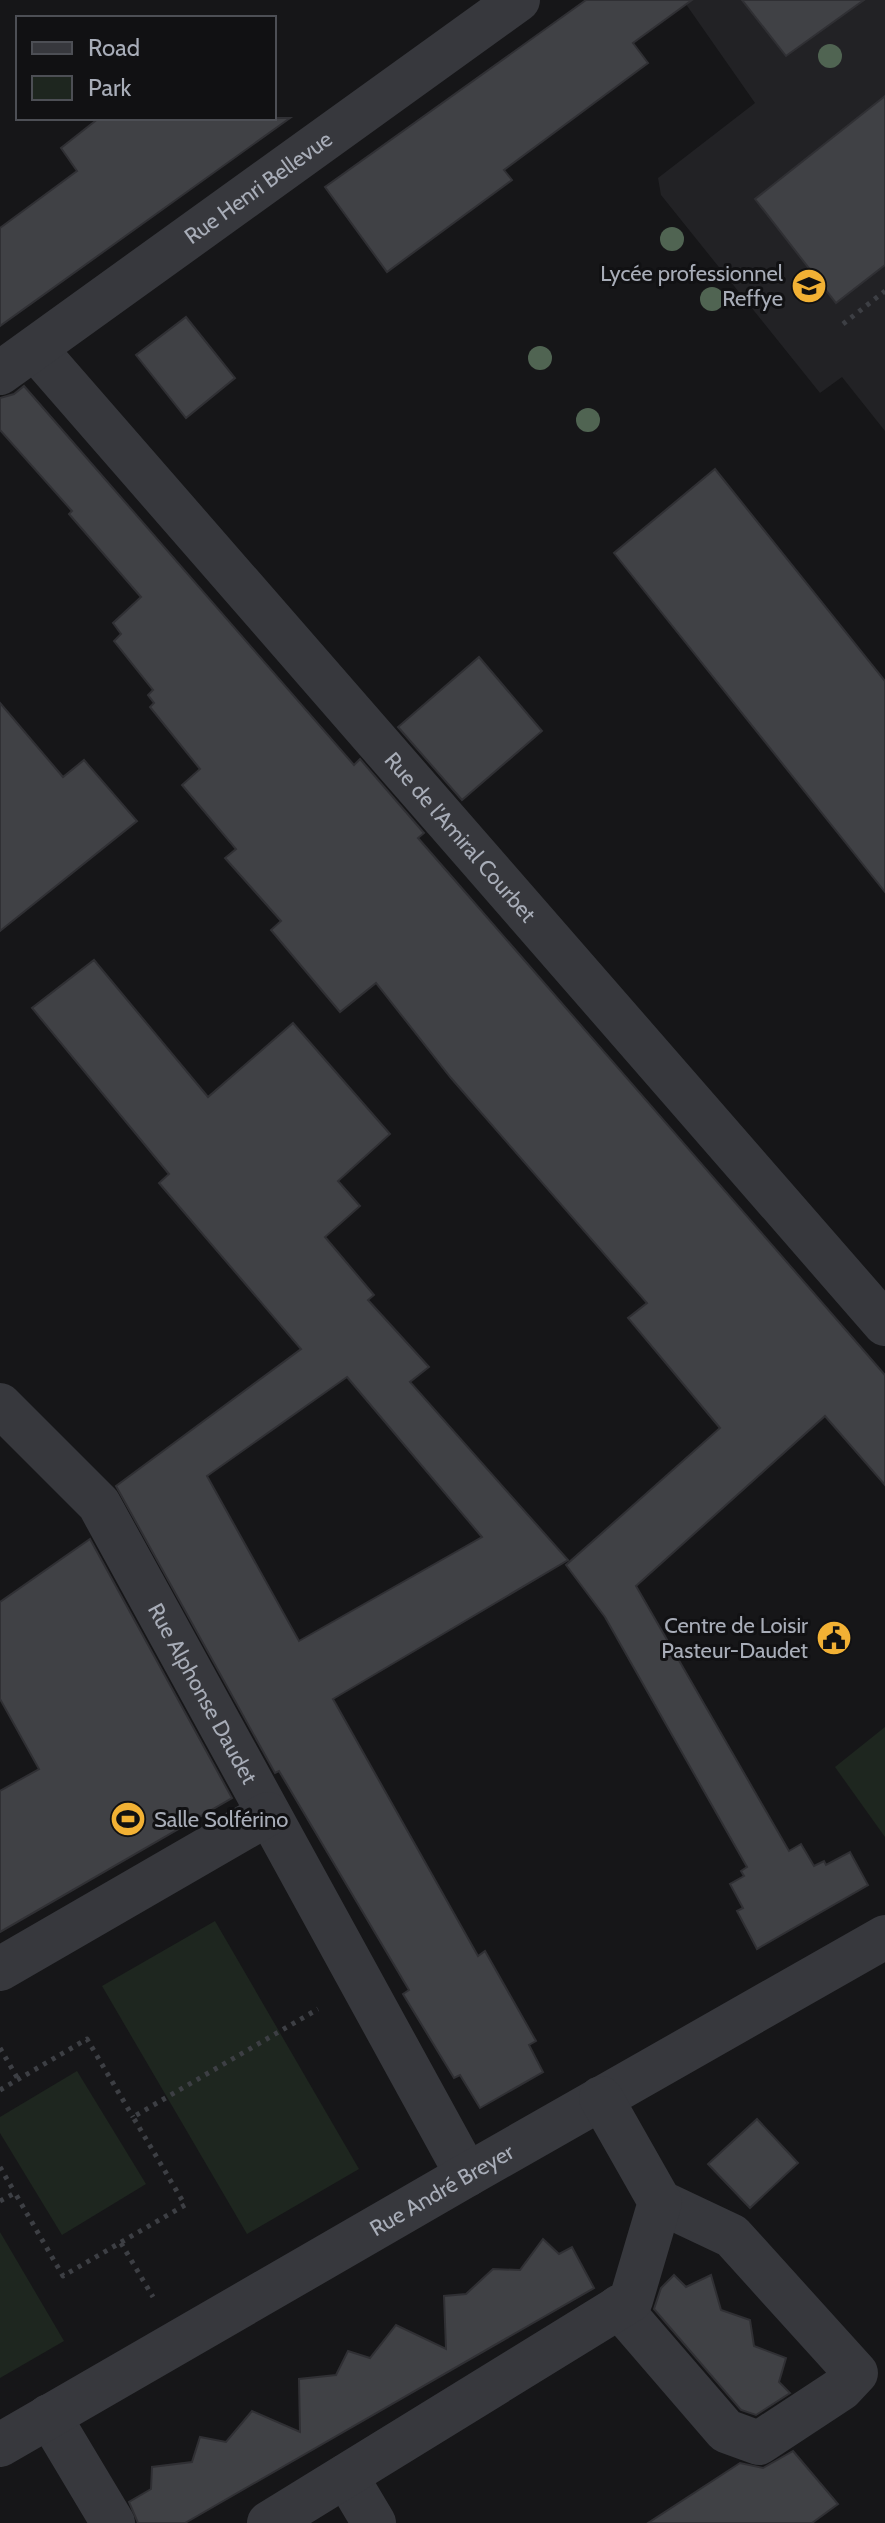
<svg xmlns="http://www.w3.org/2000/svg" width="885" height="2523" font-family="Cabin,sans-serif">
	<style>
		.built { fill: #222225 }
		.green { fill: #1e261f }
		.building { fill: #404145; stroke: #303034; stroke-width: 2; fill-rule: evenodd }
		.lines { fill: none; stroke-linecap: round; stroke-linejoin: round }
		.path { stroke: #3d3f44; stroke-width: 5; stroke-dasharray: 4 6; stroke-linecap: butt }
		.minor { stroke: #37383d; stroke-width: 44 }
		.tree { fill: #506452 }
		.labels { text-anchor: middle; stroke-width: 6; stroke-linejoin: round; paint-order: stroke }
		.street-label { font-size: 22px; fill: #a8adb8; stroke: #111113 }
		.poi-label { font-size: 22px; fill: #a8adb8; stroke: #111113; text-anchor: end }
	</style>
	<rect width="100%" height="100%" fill="#161618"/>
	<path class="built" d="M 683,0 L 885,0 L 885,431 L 842,377 L 820,393 L 661,195 L 658,178 L 755,103 Z"/>
	<g class="green">
		<path d="M 885,1727 L 885,1837 L 835,1767 Z"/>
		<path d="M 215,1921 L 359,2169 L 247,2234 L 102,1986 Z"/>
		<path d="M 77,2071 L 146,2184 L 62,2235 L 0,2133 L 0,2117 Z"/>
		<path d="M 0,2232 L 64,2341 L 0,2378 Z"/>
	</g>
	<g class="building">
		<path d="M 586,0 L 692,0 L 633,43 L 648,63 L 504,170 L 512,180 L 387,272 L 325,187 Z"/>
		<path d="M 742,0 L 864,0 L 786,56 Z"/>
		<path d="M 885,96 L 885,265 L 836,303 L 755,199 Z"/>
		<path d="M 99,118 L 290,118 L 0,326 L 0,228 L 77,171 L 61,148 Z"/>
		<path d="M 186,317 L 235,378 L 186,418 L 136,355 Z"/>
		<path d="M 24,386 L 354,765 L 360,759 L 424,833 L 418,838 L 459,885 L 885,1375 L 885,1485 L 825,1416 L 636,1586 L 789,1851 L 801,1844 L 814,1866 L 824,1861 L 826,1865 L 850,1852 L 868,1885 L 757,1949 L 737,1911 L 743,1908 L 730,1884 L 744,1876 L 741,1871 L 747,1867 L 605,1617 L 566,1565 L 720,1428 L 628,1318 L 647,1303 L 451,1078 L 376,983 L 340,1012 L 271,930 L 281,921 L 225,858 L 236,849 L 182,785 L 200,769 L 150,707 L 154,703 L 148,695 L 153,690 L 114,641 L 121,634 L 113,623 L 141,597 L 69,514 L 72,511 L 0,430 L 0,398 L 14,394 Z"/>
		<path d="M 715,469 L 885,681 L 885,892 L 614,553 Z"/>
		<path d="M 479,657 L 542,731 L 462,800 L 398,727 Z"/>
		<path d="M 0,703 L 63,777 L 84,760 L 137,821 L 0,931 Z"/>
		<path d="M 94,960 L 208,1097 L 293,1023 L 390,1134 L 338,1181 L 360,1206 L 325,1237 L 374,1295 L 368,1300 L 429,1367 L 410,1382 L 568,1560 L 333,1699 L 478,1956 L 485,1951 L 536,2041 L 529,2045 L 543,2072 L 480,2108 L 460,2075 L 454,2078 L 403,1994 L 409,1990 L 279,1771 L 275,1773 L 116,1486 L 301,1349 L 159,1183 L 169,1174 L 32,1008 ZM 347,1377 L 482,1537 L 299,1641 L 207,1476 Z"/>
		<path d="M 90,1539 L 232,1798 L 0,1932 L 0,1791 L 39,1769 L 0,1699 L 0,1602 Z"/>
		<path d="M 757,2119 L 798,2163 L 750,2208 L 708,2164 Z"/>
		<path d="M 543,2239 L 559,2254 L 572,2247 L 594,2288 L 185,2523 L 138,2523 L 129,2502 L 151,2489 L 152,2467 L 192,2462 L 200,2437 L 226,2442 L 252,2411 L 300,2432 L 299,2379 L 336,2375 L 348,2351 L 370,2358 L 396,2325 L 446,2349 L 444,2296 L 466,2294 L 493,2269 L 520,2270 Z"/>
		<path d="M 674,2275 L 686,2287 L 711,2275 L 721,2310 L 750,2320 L 754,2346 L 786,2358 L 779,2382 L 790,2393 L 756,2415 L 741,2410 L 654,2309 L 661,2288 Z"/>
		<path d="M 793,2451 L 838,2504 L 812,2523 L 648,2523 L 740,2463 L 763,2468 Z"/>
	</g>
	<g class="lines">
		<g class="path">
			<path d="M 843,324 L 885,291"/>
			<path d="M 0,2048 L 18,2079"/>
			<path d="M 0,2090 L 87,2039 L 133,2117"/>
			<path d="M 0,2167 L 15,2193"/>
			<path d="M 0,2201 L 15,2193 L 63,2276 L 185,2205 L 133,2117 L 318,2009"/>
			<path d="M 121,2243 L 153,2297"/>
		</g>
		<g class="minor">
			<path id="s1" d="M 36,350 L 885,1324"/>
			<path id="s2" d="M 0,373 L 518,0"/>
			<path id="s3" d="M 0,1405 L 99,1504 L 467,2175"/>
			<path d="M 0,1969 L 268,1814"/>
			<path d="M 619,2307 L 726,2431 L 759,2443 L 841,2389 L 856,2373 L 732,2236 L 660,2202"/>
			<path d="M 49,2416 L 113,2523"/>
			<path id="s4" d="M 0,2445 L 467,2175 L 885,1937"/>
			<path d="M 346,2476 L 374,2523"/>
			<path d="M 269,2523 L 631,2300 L 660,2202 L 601,2098"/>
		</g>
	</g>
	<g class="tree">
		<circle cx="830" cy="56" r="12"/>
		<circle cx="672" cy="239" r="12"/>
		<circle cx="712" cy="299" r="12"/>
		<circle cx="540" cy="358" r="12"/>
		<circle cx="588" cy="420" r="12"/>
	</g>
	<defs>
		<symbol id="school-disc" viewBox="-11 -11 22 22"><circle r="9.5" fill="#f2b134" stroke="#111113"/><path d="M0-5L7-2L0 1L-7-2ZM-4 1L0 2.5L4 1V4Q0 6-4 4Z" fill="#111"/></symbol>
		<symbol id="civic-disc" viewBox="-11 -11 22 22"><circle r="9.5" fill="#f2b134" stroke="#111113"/><path d="M-.6-6.5H3V-4.5H.6V-3L4-1V1h2V6H-6V1h2V-1L-.6-3ZM-1.2 2.5V6h2.4V2.5Z" fill="#111"/></symbol>
		<symbol id="stadium-disc" viewBox="-11 -11 22 22"><circle r="9.5" fill="#f2b134" stroke="#111113"/><path d="M0-5a6.5 5 0 1 0 0 10a6.5 5 0 1 0 0-10ZM-3.5-1.8h7v3.6h-7Z" fill="#111"/></symbol>
	</defs>
	<g fill-rule="evenodd">
		<use href="#school-disc" x="789" y="266" width="40" height="40"/>
		<use href="#civic-disc" x="814" y="1618" width="40" height="40"/>
		<use href="#stadium-disc" x="108" y="1799" width="40" height="40"/>
	</g>
	<g class="labels">
		<g class="street-label">
			<text dy="8" stroke="none"><textPath href="#s2" startOffset="318">Rue Henri Bellevue</textPath></text>
			<text dy="8" stroke="none"><textPath href="#s1" startOffset="646">Rue de l'Amiral Courbet</textPath></text>
			<text dy="8" stroke="none"><textPath href="#s3" startOffset="356">Rue Alphonse Daudet</textPath></text>
			<text dy="8" stroke="none"><textPath href="#s4" startOffset="510">Rue André Breyer</textPath></text>
		</g>
		<g class="poi-label">
			<text x="783" y="281">Lycée professionnel<tspan x="783" dy="25">Reffye</tspan></text>
			<text x="808" y="1633">Centre de Loisir<tspan x="808" dy="25">Pasteur-Daudet</tspan></text>
			<text x="154" y="1827" text-anchor="start">Salle Solférino</text>
		</g>
	</g>
	<rect x="16" y="16" width="260" height="104" fill="#111113" stroke="#4d4f55" stroke-width="2"/>
	<rect x="32" y="42" width="40" height="12" fill="#37383d" stroke="#4d4f55" stroke-width="2"/>
	<text x="88" y="56" font-size="24" fill="#a8adb8">Road</text>
	<rect x="32" y="76" width="40" height="24" fill="#1e261f" stroke="#4d4f55" stroke-width="2"/>
	<text x="88" y="96" font-size="24" fill="#a8adb8">Park</text>
</svg>
